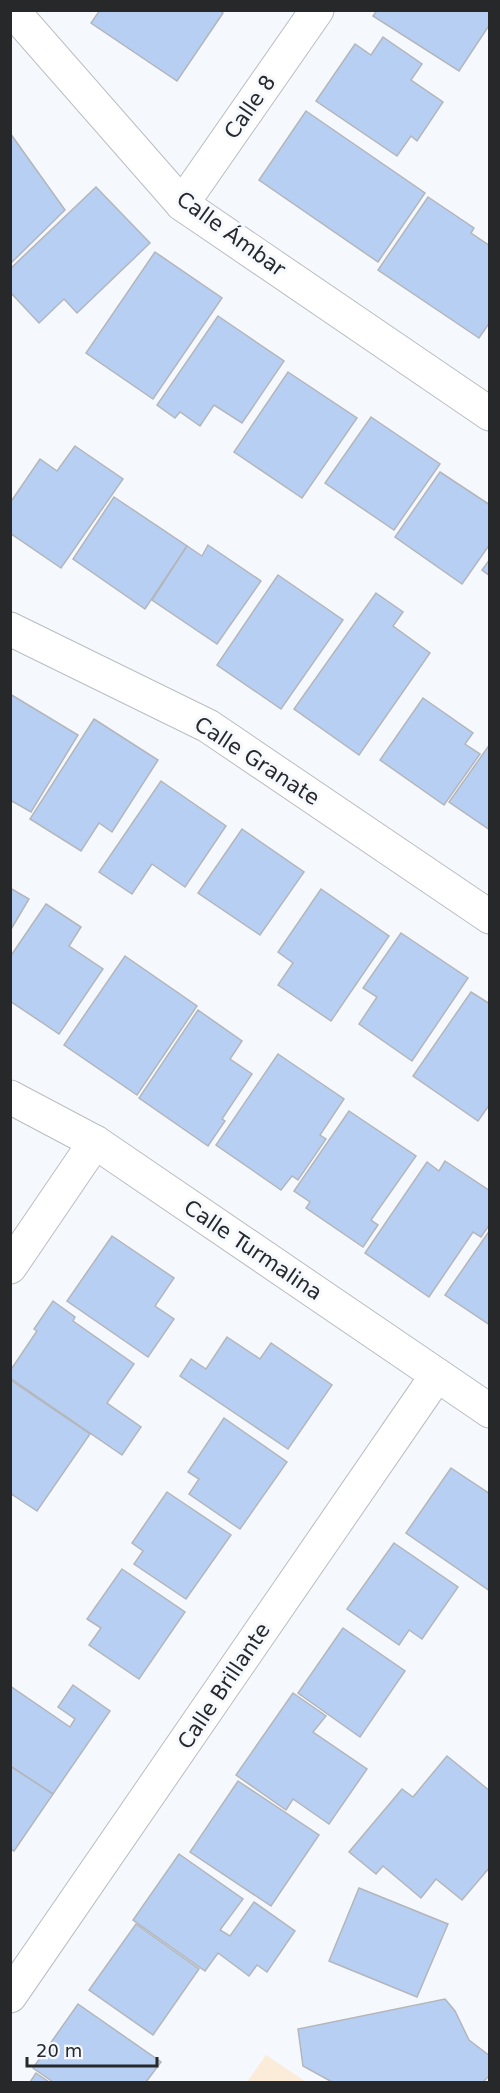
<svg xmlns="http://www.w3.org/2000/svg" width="500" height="2093" font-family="'DejaVu Sans',sans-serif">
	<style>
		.commercial { fill: #faecd8 }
		.building { fill: #b8cff4; stroke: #b3b6ba; stroke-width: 1.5 }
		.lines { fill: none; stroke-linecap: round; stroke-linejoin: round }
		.street-casing { stroke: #babdc1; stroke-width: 35 }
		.street { stroke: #fff; stroke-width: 33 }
		.labels { text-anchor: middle; stroke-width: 6; stroke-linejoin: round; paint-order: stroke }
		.street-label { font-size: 21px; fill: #27282a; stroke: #f5f8fd }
	</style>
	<rect width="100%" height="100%" fill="#f5f8fd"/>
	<path class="commercial" d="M 266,2055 L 306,2082 L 247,2082 Z"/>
	<g class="building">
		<path d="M 100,10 L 220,10 L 223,13 L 177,81 L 91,23 Z"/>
		<path d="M 377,10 L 490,10 L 490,24 L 459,71 L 373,16 Z"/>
		<path d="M 383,37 L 422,64 L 411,80 L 443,102 L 417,141 L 411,136 L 397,156 L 316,101 L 355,44 L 371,55 Z"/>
		<path d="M 306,111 L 425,193 L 378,262 L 259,180 Z"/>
		<path d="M 10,133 L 65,210 L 10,264 Z"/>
		<path d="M 96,187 L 150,243 L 77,313 L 64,299 L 39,323 L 10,292 L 10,269 Z"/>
		<path d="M 428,197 L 474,228 L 471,233 L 490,246 L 490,322 L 479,338 L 378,270 Z"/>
		<path d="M 155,252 L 222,298 L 153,399 L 86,353 Z"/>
		<path d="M 218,316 L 284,361 L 242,423 L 214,405 L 200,426 L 180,412 L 175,418 L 157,405 Z"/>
		<path d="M 288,372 L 357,418 L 302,498 L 234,452 Z"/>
		<path d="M 371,417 L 440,464 L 394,530 L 325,483 Z"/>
		<path d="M 75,446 L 123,479 L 61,568 L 10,533 L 10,503 L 40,459 L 57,471 Z"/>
		<path d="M 440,472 L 490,505 L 490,544 L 462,584 L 395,537 Z"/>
		<path d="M 114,497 L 187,546 L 145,609 L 73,559 Z"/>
		<path d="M 208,545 L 261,581 L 217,644 L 152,600 L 187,546 L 202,556 Z"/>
		<path d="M 490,559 L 490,576 L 482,570 Z"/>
		<path d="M 278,575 L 343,620 L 281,709 L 217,665 Z"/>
		<path d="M 376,593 L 403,612 L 393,626 L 430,653 L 359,755 L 294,709 Z"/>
		<path d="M 10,694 L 78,735 L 31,812 L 10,800 Z"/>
		<path d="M 423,698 L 473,733 L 465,744 L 480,754 L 444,805 L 380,760 Z"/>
		<path d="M 94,719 L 158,760 L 112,832 L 99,823 L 81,851 L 30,819 Z"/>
		<path d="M 490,744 L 490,830 L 449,802 Z"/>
		<path d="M 161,781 L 226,826 L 185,887 L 152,864 L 132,894 L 99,872 Z"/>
		<path d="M 242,829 L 304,872 L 260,935 L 198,893 Z"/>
		<path d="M 10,888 L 29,899 L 10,931 Z"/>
		<path d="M 321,889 L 389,936 L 331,1021 L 278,985 L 293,963 L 278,952 Z"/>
		<path d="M 46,904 L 81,927 L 69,946 L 103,969 L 59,1034 L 10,1001 L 10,957 Z"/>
		<path d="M 401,933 L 468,978 L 412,1061 L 359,1024 L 377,997 L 363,988 Z"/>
		<path d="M 125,956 L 197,1006 L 137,1095 L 64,1045 Z"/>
		<path d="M 471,992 L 490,1004 L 490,1104 L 478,1121 L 413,1076 Z"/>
		<path d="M 198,1010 L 242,1041 L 230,1059 L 252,1074 L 222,1119 L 225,1121 L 208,1146 L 139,1098 Z"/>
		<path d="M 278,1054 L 344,1099 L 320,1135 L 326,1139 L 298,1180 L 292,1176 L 281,1190 L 216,1145 Z"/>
		<path d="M 349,1111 L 416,1156 L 371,1220 L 378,1225 L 363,1247 L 306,1208 L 310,1202 L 294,1191 Z"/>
		<path d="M 445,1161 L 490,1191 L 490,1224 L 481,1237 L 473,1232 L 429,1297 L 365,1253 L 427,1162 L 439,1171 Z"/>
		<path d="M 490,1230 L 490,1325 L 445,1295 Z"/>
		<path d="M 112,1236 L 174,1278 L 155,1306 L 174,1319 L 148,1357 L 67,1301 Z"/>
		<path d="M 53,1301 L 75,1317 L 73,1321 L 134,1364 L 107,1403 L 141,1427 L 122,1455 L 10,1378 L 10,1371 L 37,1331 L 34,1329 Z"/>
		<path d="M 227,1337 L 260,1359 L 271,1343 L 332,1385 L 288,1449 L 180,1376 L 191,1359 L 206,1369 Z"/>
		<path d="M 12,1381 L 90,1434 L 37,1511 L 10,1493 L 10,1384 Z"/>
		<path d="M 224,1418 L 287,1462 L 240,1529 L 189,1494 L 199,1479 L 188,1472 Z"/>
		<path d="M 451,1468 L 490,1494 L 490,1591 L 406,1533 Z"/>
		<path d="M 167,1492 L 231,1535 L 186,1599 L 134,1564 L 143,1551 L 132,1543 Z"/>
		<path d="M 394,1543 L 458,1587 L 422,1639 L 409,1630 L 399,1645 L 347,1609 Z"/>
		<path d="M 122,1569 L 185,1612 L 139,1679 L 89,1645 L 101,1628 L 87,1619 Z"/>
		<path d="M 343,1628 L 405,1671 L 360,1737 L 298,1693 Z"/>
		<path d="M 73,1685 L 110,1711 L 53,1794 L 10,1766 L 10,1686 L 70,1727 L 75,1719 L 58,1707 Z"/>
		<path d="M 293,1693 L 326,1716 L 313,1732 L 367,1769 L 329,1824 L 293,1799 L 286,1810 L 236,1775 Z"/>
		<path d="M 447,1756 L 490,1791 L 490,1867 L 462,1900 L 436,1879 L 421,1898 L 383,1866 L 376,1874 L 349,1852 L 402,1789 L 413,1797 Z"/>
		<path d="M 10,1766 L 53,1794 L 14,1851 L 10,1849 Z"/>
		<path d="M 238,1781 L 319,1835 L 271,1906 L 190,1852 Z"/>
		<path d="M 179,1854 L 243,1899 L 220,1930 L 230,1936 L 254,1902 L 295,1931 L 267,1972 L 257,1965 L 249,1976 L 218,1953 L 205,1971 L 133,1920 Z"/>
		<path d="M 359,1888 L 448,1924 L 417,1997 L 329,1961 Z"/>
		<path d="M 136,1924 L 199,1969 L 153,2035 L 89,1990 Z"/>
		<path d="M 445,1999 L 455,2011 L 469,2040 L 490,2056 L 490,2075 L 483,2082 L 332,2082 L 303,2066 L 298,2029 Z"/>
		<path d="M 78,2004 L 161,2062 L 146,2082 L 53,2082 L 33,2068 Z"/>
		<path d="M 36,2073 L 49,2082 L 30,2082 Z"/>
	</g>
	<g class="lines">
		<defs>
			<g id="street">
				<path d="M 12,10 L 182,204 L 490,414"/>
				<path d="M 182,204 L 317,10"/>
				<path d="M 10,629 L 208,726 L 490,917"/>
				<path d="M 10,1097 L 95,1142 L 490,1411"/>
				<path d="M 10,1267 L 95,1142"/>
				<path d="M 10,1996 L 437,1375"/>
			</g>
		</defs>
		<use href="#street" class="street-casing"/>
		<use href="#street" class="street"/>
	</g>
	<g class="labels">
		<g class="street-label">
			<text transform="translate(250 107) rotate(-55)" y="7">Calle 8</text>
			<text transform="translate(231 234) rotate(36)" y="7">Calle Ámbar</text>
			<text transform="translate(257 761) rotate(33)" y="7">Calle Granate</text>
			<text transform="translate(253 1250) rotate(34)" y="7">Calle Turmalina</text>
			<text transform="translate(224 1686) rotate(-56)" y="7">Calle Brillante</text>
		</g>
	</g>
	<rect width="500" height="2093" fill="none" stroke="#27282a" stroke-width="24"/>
	<path d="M27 2057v9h130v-9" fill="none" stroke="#27282a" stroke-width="3"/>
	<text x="36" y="2057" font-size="18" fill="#27282a" stroke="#f5f8fd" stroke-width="4.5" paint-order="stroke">20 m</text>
</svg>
